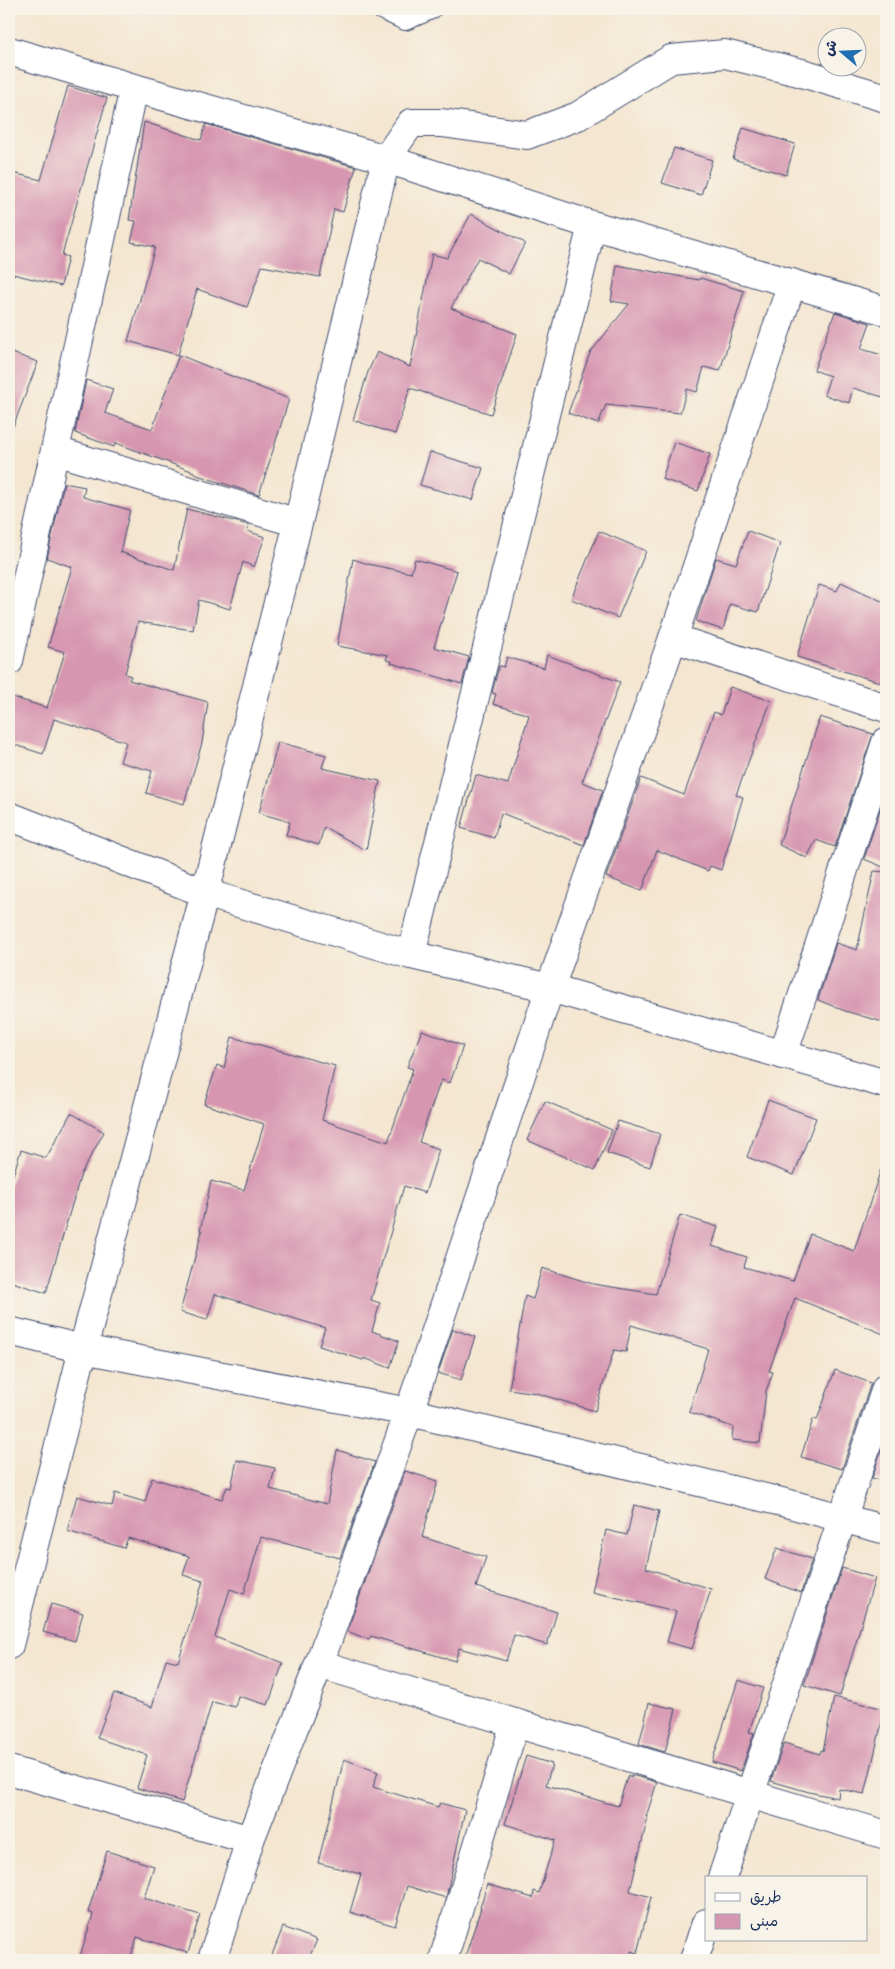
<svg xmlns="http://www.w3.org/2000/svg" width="895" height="1969" font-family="'Indie Flower','Playpen Sans Arabic',sans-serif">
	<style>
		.building { fill: #d796b0 }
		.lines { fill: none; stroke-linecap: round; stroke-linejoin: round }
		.lane-casing { stroke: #3c4a6f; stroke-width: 22 }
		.street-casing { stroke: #3c4a6f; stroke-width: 30 }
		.secondary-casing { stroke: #3c4a6f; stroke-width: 30 }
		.lane { stroke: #fff; stroke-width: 20 }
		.street { stroke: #fff; stroke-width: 28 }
		.secondary { stroke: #fff; stroke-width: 28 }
	</style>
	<rect width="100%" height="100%" fill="#f7f3e8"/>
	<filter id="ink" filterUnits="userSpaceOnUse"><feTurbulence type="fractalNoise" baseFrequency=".02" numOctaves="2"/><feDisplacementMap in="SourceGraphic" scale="10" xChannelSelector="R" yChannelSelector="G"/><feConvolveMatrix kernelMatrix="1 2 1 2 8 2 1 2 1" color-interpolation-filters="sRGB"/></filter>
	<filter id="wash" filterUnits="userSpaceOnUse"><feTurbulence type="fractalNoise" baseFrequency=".0096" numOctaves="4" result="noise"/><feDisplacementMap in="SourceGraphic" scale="20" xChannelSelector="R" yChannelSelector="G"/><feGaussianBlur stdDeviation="1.12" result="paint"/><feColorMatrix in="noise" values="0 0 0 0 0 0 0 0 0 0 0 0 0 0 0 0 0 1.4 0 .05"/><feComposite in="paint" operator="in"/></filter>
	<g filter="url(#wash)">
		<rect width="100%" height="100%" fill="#f4e6d0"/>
		<g id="blocks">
			<g class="building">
				<path d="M 68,86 L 107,98 L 62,255 L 68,257 L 61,286 L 9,273 L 9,172 L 41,180 Z"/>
				<path d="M 144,122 L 201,140 L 206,124 L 356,167 L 343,212 L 334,209 L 320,277 L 262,266 L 247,307 L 197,289 L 178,355 L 128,341 L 155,247 L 131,242 L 136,221 L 129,220 Z"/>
				<path d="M 743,128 L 795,144 L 786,175 L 733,159 Z"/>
				<path d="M 674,148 L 712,160 L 701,195 L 662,183 Z"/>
				<path d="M 471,214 L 525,243 L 509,274 L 478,258 L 451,308 L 517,334 L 491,414 L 410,388 L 395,434 L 353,420 L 368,372 L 377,352 L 410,367 L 432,254 L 447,258 Z"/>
				<path d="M 617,265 L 699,280 L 700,278 L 744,291 L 720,371 L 704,367 L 697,392 L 687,389 L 680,413 L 606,405 L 598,424 L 568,413 L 590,353 L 629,304 L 611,301 Z"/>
				<path d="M 835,312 L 870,323 L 861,349 L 886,356 L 886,398 L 853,388 L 849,403 L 824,395 L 830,376 L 814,370 Z"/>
				<path d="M 9,352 L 38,362 L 11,432 L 9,432 Z"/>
				<path d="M 179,355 L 289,399 L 259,495 L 194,474 L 194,472 L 116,443 L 114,447 L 75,433 L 86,380 L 113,389 L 105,413 L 152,429 Z"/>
				<path d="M 674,442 L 710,454 L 698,491 L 662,479 Z"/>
				<path d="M 430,452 L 483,468 L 473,500 L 420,485 Z"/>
				<path d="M 64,483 L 85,487 L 83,497 L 130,510 L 120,552 L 174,570 L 187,509 L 249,525 L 247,531 L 265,537 L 254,567 L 243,562 L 230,609 L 199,600 L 193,630 L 138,622 L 125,674 L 131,676 L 129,680 L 208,702 L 202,743 L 184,804 L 146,793 L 152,771 L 120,762 L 126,742 L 54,719 L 43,754 L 9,743 L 9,696 L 47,708 L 65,652 L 48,647 L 72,567 L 47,558 Z"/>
				<path d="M 599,531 L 646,551 L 618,618 L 571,599 Z"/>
				<path d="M 748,531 L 780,543 L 758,612 L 730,604 L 723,630 L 696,621 L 716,558 L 736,564 Z"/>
				<path d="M 353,559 L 368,564 L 411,573 L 415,559 L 457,571 L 434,647 L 469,657 L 462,684 L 391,663 L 392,661 L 386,660 L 388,655 L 337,646 Z"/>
				<path d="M 841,582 L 886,603 L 886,684 L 797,657 L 819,585 L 837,591 Z"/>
				<path d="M 547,655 L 620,682 L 582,782 L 603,790 L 584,845 L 501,813 L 494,838 L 461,828 L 476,775 L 508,784 L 529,715 L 493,704 L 496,694 L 492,693 L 499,666 L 504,667 L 507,657 L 544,668 Z"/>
				<path d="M 730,687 L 771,701 L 736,795 L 743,797 L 721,870 L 710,866 L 708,871 L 657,850 L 642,891 L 606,877 L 641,778 L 684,795 L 714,712 L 721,715 Z"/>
				<path d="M 820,717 L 873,734 L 835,847 L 816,840 L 807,858 L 779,845 Z"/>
				<path d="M 278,742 L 326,755 L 322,768 L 380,781 L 366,850 L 324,827 L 319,845 L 286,835 L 290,822 L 259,813 Z"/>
				<path d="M 886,791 L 886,868 L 864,859 Z"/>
				<path d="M 874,871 L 886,872 L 886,1023 L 845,1011 L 818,1000 L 836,943 L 857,950 Z"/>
				<path d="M 422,1030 L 463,1046 L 450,1083 L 441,1080 L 419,1142 L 439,1149 L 425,1193 L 404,1186 L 371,1300 L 380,1303 L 372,1331 L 399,1341 L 390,1368 L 364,1358 L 363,1360 L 319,1346 L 325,1328 L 215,1294 L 207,1320 L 180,1312 L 202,1231 L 200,1231 L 211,1181 L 244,1190 L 264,1124 L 204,1104 L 217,1065 L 224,1068 L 232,1037 L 335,1066 L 322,1120 L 388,1142 L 413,1069 L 407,1067 Z"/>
				<path d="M 768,1100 L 816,1118 L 794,1175 L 747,1157 Z"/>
				<path d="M 545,1101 L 612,1130 L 595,1170 L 527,1140 Z"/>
				<path d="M 71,1113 L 104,1132 L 81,1174 L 46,1293 L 9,1281 L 9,1188 L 21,1150 L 46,1158 Z"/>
				<path d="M 618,1121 L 660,1134 L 650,1167 L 607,1153 Z"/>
				<path d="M 881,1169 L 886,1170 L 886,1335 L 795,1298 L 769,1371 L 773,1372 L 766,1391 L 760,1443 L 732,1440 L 733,1427 L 689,1412 L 708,1349 L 631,1325 L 626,1352 L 614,1350 L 595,1411 L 536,1393 L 509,1389 L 525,1296 L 533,1299 L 542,1268 L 593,1284 L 656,1294 L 680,1215 L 718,1227 L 712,1246 L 747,1257 L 744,1267 L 793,1281 L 810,1234 L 854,1251 Z"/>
				<path d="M 453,1329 L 475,1337 L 461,1380 L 438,1373 Z"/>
				<path d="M 835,1370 L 871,1383 L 842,1469 L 801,1457 L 813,1419 L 817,1420 Z"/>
				<path d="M 886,1436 L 886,1482 L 872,1478 Z"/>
				<path d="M 337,1450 L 375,1462 L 340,1558 L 261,1537 L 244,1594 L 230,1589 L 215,1637 L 283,1663 L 268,1705 L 238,1696 L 235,1707 L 212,1702 L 182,1802 L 137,1788 L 147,1755 L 97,1738 L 114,1693 L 152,1707 L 166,1659 L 178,1662 L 203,1581 L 183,1575 L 189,1556 L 128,1538 L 124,1548 L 67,1531 L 77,1496 L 112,1506 L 115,1493 L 145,1502 L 152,1478 L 222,1499 L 227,1487 L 231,1488 L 237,1460 L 275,1468 L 270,1489 L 327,1504 Z"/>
				<path d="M 405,1471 L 438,1481 L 422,1537 L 486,1557 L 476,1587 L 557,1612 L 547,1645 L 514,1635 L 506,1661 L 459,1648 L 455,1661 L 371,1636 L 369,1640 L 347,1631 Z"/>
				<path d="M 634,1505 L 659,1511 L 646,1568 L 711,1589 L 692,1649 L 667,1642 L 676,1611 L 592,1592 L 606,1530 L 627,1535 Z"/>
				<path d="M 777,1548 L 812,1559 L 801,1593 L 765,1579 Z"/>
				<path d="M 842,1568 L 875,1578 L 840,1696 L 804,1685 Z"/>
				<path d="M 51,1604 L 83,1613 L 75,1641 L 43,1632 Z"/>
				<path d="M 738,1680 L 763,1688 L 749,1732 L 754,1733 L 741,1771 L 712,1762 Z"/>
				<path d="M 834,1697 L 885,1709 L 865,1794 L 839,1789 L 838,1798 L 809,1792 L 771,1781 L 784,1743 L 820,1754 L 821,1750 L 823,1751 Z"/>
				<path d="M 649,1703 L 676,1709 L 665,1752 L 639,1744 Z"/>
				<path d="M 526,1756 L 552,1764 L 546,1785 L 618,1806 L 628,1775 L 631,1777 L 631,1775 L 657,1782 L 646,1817 L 648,1817 L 630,1891 L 651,1897 L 637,1953 L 631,1951 L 628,1960 L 464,1960 L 481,1908 L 480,1908 L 487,1884 L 533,1898 L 534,1891 L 539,1893 L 555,1840 L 505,1824 Z"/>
				<path d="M 344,1759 L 378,1772 L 373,1787 L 438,1807 L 440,1803 L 465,1810 L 446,1898 L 407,1886 L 395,1926 L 350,1912 L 361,1874 L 318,1863 Z"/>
				<path d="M 107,1851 L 154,1866 L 144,1898 L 200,1915 L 188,1953 L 137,1937 L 130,1960 L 79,1960 L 93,1914 L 88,1912 Z"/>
				<path d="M 283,1927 L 317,1940 L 308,1960 L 270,1960 Z"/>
			</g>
		</g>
	</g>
	<g filter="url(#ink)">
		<use href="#blocks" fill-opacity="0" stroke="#3c4a6f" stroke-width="1"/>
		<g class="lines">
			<defs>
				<path id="lane" d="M 381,9 L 405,20 L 431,9"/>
				<g id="street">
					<path d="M 9,51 L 134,88 L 386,159 L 592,225 L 886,311"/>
					<path d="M 55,451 L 298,523"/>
					<path d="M 673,638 L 886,708"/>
					<path d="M 9,661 L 134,88"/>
					<path d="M 9,816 L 205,893 L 411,955 L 550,988 L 886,1084"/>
					<path d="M 411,955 L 592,225"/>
					<path d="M 783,1055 L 886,742"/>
					<path d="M 9,1645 L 83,1349 L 205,893 L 298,523 L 386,159 L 411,123 L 442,123 L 527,135 L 578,116 L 671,59 L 725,54 L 802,73 L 886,98"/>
					<path d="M 319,1664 L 886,1835"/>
					<path d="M 9,1770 L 250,1840"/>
					<path d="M 722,1878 L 886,1388"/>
					<path d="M 212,1960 L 250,1840 L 319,1664 L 409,1412 L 550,988 L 673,638 L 792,283"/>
					<path d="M 443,1960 L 515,1723"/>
					<path d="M 694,1960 L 706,1923"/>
				</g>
				<path id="secondary" d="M 9,1331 L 83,1349 L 409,1412 L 786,1503 L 886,1530"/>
			</defs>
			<use href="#lane" class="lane-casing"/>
			<use href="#street" class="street-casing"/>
			<use href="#secondary" class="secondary-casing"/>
			<use href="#lane" class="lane"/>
			<use href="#street" class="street"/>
			<use href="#secondary" class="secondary"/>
		</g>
	</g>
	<rect width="895" height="1969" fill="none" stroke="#f7f3e8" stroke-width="30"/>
	<rect x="705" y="1876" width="162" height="65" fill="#f7f3e8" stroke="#9fa5b1"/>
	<rect x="715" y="1893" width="25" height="8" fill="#ffffff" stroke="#9fa5b1"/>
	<text x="750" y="1902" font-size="15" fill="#1b2f5e">طريق</text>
	<rect x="715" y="1914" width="25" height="15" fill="#d796b0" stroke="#9fa5b1"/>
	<text x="750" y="1926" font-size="15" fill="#1b2f5e">مبنى</text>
	<g transform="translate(842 52) rotate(289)"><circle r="24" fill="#f7f3e8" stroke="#9fa5b1"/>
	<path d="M0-4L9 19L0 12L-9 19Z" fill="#1f6fb2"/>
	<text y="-8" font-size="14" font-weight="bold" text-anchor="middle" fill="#1b2f5e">ش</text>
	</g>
</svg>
